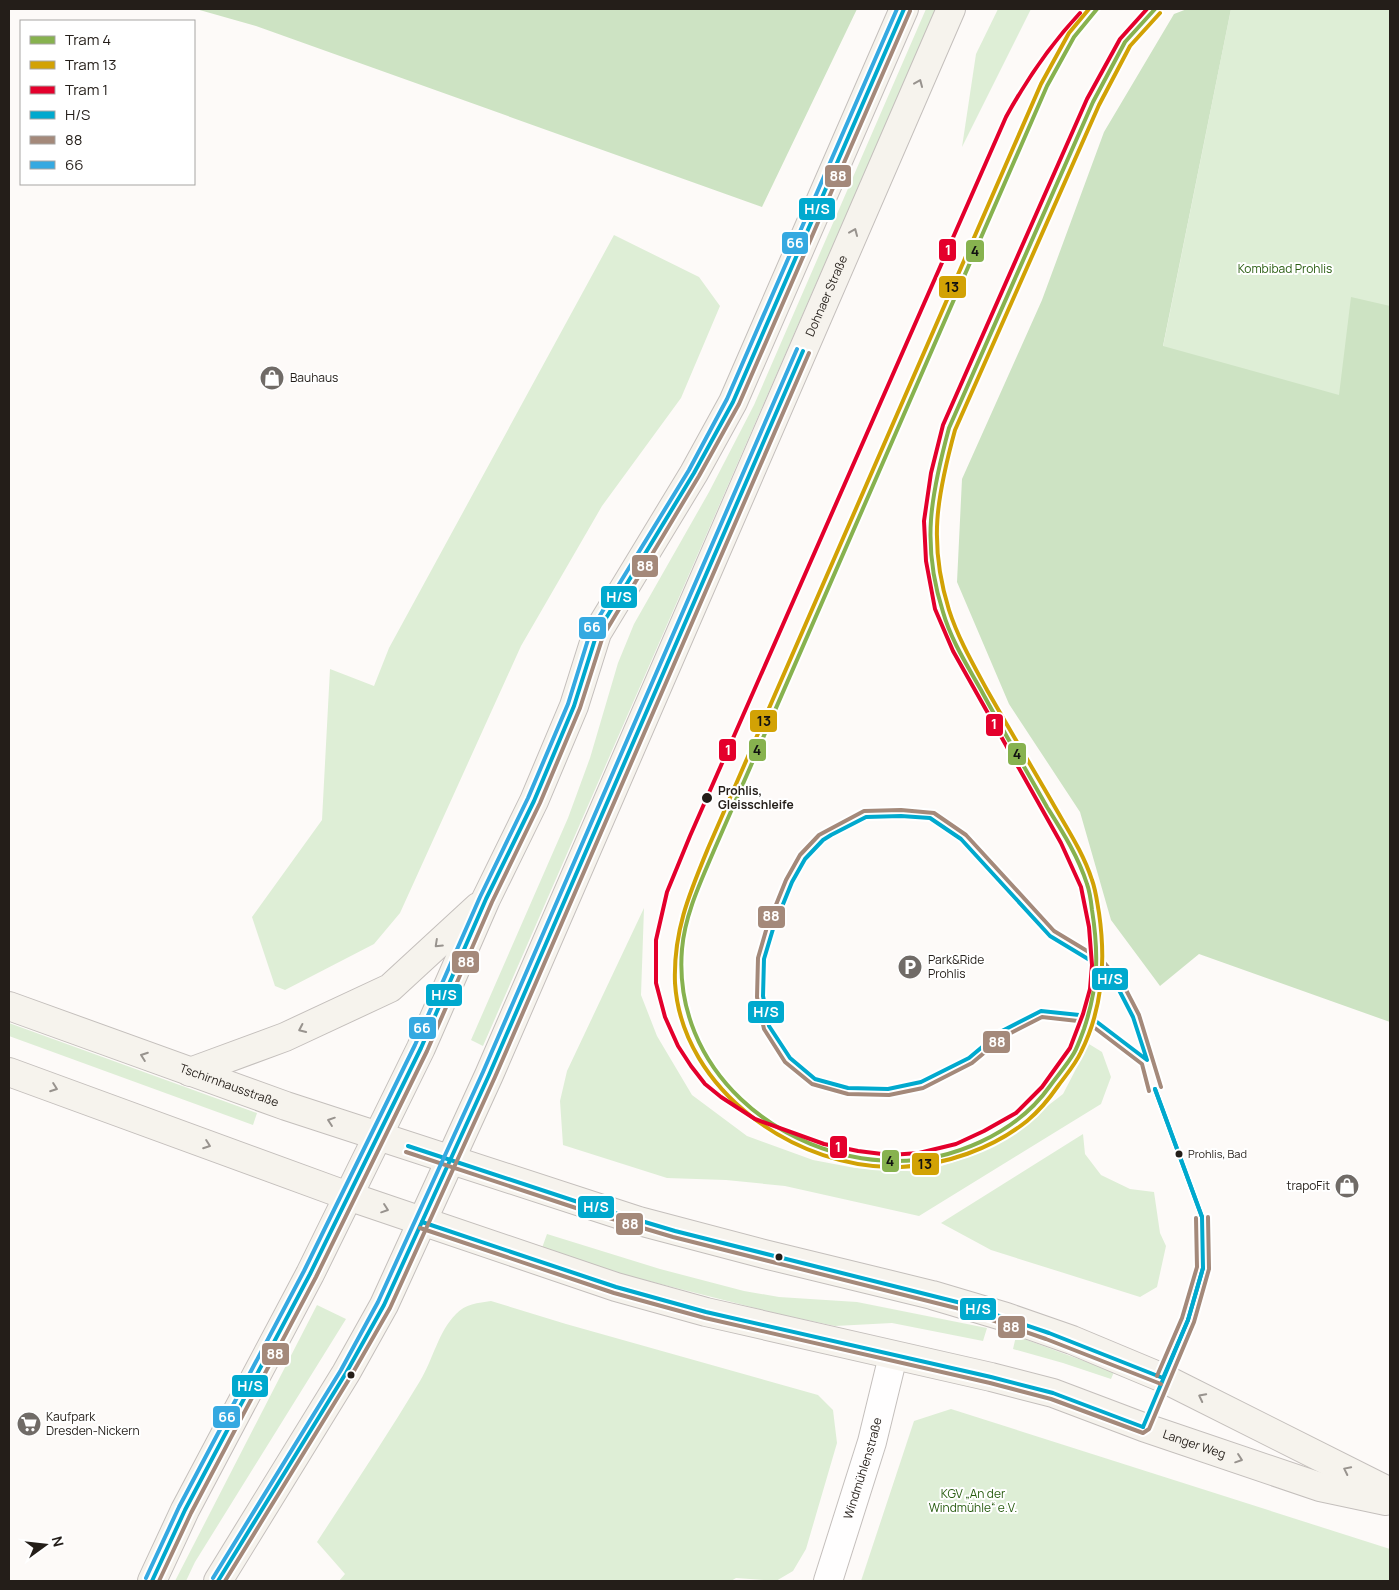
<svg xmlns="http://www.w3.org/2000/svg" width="1399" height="1590" font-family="Manrope,sans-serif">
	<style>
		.green { fill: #deeed6 }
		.forest { fill: #cde3c3 }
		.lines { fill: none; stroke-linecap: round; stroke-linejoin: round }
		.street-casing { stroke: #c4bfbc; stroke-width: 30 }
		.secondary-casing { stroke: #c4bfbc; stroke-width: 30 }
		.street { stroke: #fffefe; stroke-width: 28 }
		.secondary { stroke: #f6f3ed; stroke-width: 28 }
		.bus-1-casing { stroke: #fff; stroke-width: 8 }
		.bus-2-casing { stroke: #fff; stroke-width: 8 }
		.bus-3-casing { stroke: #fff; stroke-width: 8 }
		.bus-1 { stroke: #00a9ce; stroke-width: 4 }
		.bus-2 { stroke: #a4897a; stroke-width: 4 }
		.bus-3 { stroke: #35a9e1; stroke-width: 4 }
		.tram-1-casing { stroke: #fff; stroke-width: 8 }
		.tram-2-casing { stroke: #fff; stroke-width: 8 }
		.tram-3-casing { stroke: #fff; stroke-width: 8 }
		.tram-1 { stroke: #87b24f; stroke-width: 4 }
		.tram-2 { stroke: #d2a205; stroke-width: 4 }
		.tram-3 { stroke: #e4002c; stroke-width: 4 }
		.oneway { stroke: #98938e }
		.stop-dot { fill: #241e19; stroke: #fff; stroke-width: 2 }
		.labels { text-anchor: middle; stroke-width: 4; stroke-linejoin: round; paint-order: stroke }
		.bus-label { font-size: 11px; fill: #241e19; stroke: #fff; text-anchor: start }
		.park-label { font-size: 12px; fill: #285c10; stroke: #fff }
		.street-label { font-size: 12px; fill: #241e19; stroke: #fff }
		.poi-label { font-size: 12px; fill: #241e19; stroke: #fff; text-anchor: start }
		.stop-label { font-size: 12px; font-weight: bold; fill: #241e19; stroke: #fff; text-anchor: start }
		.line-badge { stroke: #fff; stroke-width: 2 }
		.badge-label { font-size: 14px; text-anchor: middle; font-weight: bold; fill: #fff }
		.pale-badge-label { font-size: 14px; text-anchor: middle; font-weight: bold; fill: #111 }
	</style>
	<rect width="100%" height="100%" fill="#fdfaf8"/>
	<g class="green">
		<path d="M 926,9 L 936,9 L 483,1046 L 471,1040 L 568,818 L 590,758 L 618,663 L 634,624 L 709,492 L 754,405 Z"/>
		<path d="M 998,9 L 1031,9 L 962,147 L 976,54 Z"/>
		<path d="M 1231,9 L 1390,9 L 1390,438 L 1163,347 Z"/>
		<path d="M 614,235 L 699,277 L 720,306 L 681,398 L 602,506 L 521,646 L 400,913 L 374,944 L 285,990 L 275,986 L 252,917 L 322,820 L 330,669 L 374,686 L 389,648 Z"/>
		<path d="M 644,908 L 641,995 L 657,1036 L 692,1095 L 747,1136 L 813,1160 L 855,1168 L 924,1172 L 977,1154 L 1015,1131 L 1063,1094 L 1089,1044 L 1102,1052 L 1111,1077 L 1101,1104 L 919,1216 L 785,1186 L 726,1180 L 667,1178 L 563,1145 L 560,1101 L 567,1071 Z"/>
		<path d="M 9,1023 L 257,1113 L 253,1125 L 9,1036 Z"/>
		<path d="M 1083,1134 L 1085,1154 L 1101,1175 L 1130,1189 L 1154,1192 L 1160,1233 L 1166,1246 L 1157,1287 L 1140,1297 L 991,1250 L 941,1223 Z"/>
		<path d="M 547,1234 L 660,1269 L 744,1291 L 779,1297 L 857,1302 L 987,1328 L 983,1341 L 892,1323 L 835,1326 L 779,1314 L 629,1276 L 542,1248 Z"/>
		<path d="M 491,1301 L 566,1324 L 818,1395 L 833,1410 L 837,1443 L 806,1549 L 793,1571 L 776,1581 L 736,1578 L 731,1581 L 339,1581 L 345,1574 L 317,1542 C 352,1488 387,1436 420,1381 C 433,1360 438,1332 456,1314 C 465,1304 478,1303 491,1301 Z"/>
		<path d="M 317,1305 L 346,1319 L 195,1562 L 186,1581 L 175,1581 Z"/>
		<path d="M 1016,1336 L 1114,1372 L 1111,1379 L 1063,1363 L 1013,1349 Z"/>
		<path d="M 951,1409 L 1390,1549 L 1390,1581 L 861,1581 L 914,1421 Z"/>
	</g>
	<g class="forest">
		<path d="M 196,9 L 857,9 L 762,207 L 256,26 Z"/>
		<path d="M 1187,9 L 1231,9 L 1163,346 L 1339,395 L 1351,297 L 1390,306 L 1390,1022 L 1199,954 L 1160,986 L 1111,920 L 1080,812 L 1009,704 L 957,582 L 962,479 L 1042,300 L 1104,132 L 1174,14 Z"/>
	</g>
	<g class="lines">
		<defs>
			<g id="street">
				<path id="s1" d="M 828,1581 L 872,1442 L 893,1356"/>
			</g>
			<g id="secondary">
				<path id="s2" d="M 9,1006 L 286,1106 L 639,1221 L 764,1254 L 932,1295 L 1006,1317 L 1072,1340 L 1163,1378 L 1390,1492"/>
				<path id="s3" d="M 9,1072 L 348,1196 L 616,1287 L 706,1312 L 991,1377 L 1053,1393 L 1143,1427 L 1320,1487 L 1386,1501"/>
				<path d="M 190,1072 L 285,1037 L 390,988 L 478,907"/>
				<path d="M 152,1581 L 185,1510 L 310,1274 L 421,1048 L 486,899 L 534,801 L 574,706 L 597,633 L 694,473 L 733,402 L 904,9"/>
				<path id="s4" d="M 218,1581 L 346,1373 L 384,1305 L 489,1075 L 951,9"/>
			</g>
		</defs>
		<use href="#street" class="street-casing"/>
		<use href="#secondary" class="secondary-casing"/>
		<use href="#street" class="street"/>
		<use href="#secondary" class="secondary"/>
		<defs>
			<g id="bus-1">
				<path d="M 901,816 L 930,818 L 961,839 L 1050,936 L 1098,965 L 1119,990 L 1133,1017 L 1147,1060 L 1089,1016 L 1041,1011 L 1000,1032 L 969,1058 L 921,1082 L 888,1089 L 848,1088 L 815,1079 L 790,1058 L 769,1026 L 763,996 L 764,959 L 773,929 L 792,882 L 805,859 L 823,840 L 831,835 L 866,817 Z"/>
				<path d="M 1155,1089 L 1202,1217"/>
				<path d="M 1155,1089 L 1202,1217"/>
				<path d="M 408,1146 L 581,1203 L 675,1231 L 961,1303 L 1049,1333 L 1163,1378"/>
				<path d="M 1202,1217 L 1203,1268"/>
				<path d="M 422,1222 L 616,1287 L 706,1312 L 991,1377 L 1053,1393 L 1143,1427"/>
				<path d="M 1188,1320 L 1203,1268"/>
				<path d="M 1188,1320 L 1203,1268"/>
				<path d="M 1163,1378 L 1188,1320"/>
				<path d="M 1143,1427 L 1188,1320"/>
				<path d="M 152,1581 L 185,1510 L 310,1274 L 421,1048 L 486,899 L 534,801 L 574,706 L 597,633 L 694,473 L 733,402 L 904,9"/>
				<path d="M 218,1581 L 346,1373 L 384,1305 L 489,1075 L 803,351"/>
			</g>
			<g id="bus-2">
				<path d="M 1149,1091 L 1142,1064 L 1087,1022 L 1042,1017 L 1003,1037 L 972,1063 L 923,1088 L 889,1095 L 848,1094 L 812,1084 L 785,1062 L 764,1029 L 757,997 L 758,958 L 767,927 L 786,880 L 800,855 L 819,835 L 864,811 L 901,810 L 934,813 L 966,835 L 1054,931 L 1102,960 L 1124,986 L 1139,1015 L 1161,1087"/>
				<path d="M 406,1152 L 579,1209 L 673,1237 L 960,1309 L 1046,1339 L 1161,1384"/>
				<path d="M 1208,1217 L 1209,1268"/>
				<path d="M 420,1228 L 614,1293 L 705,1318 L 990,1383 L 1051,1399 L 1143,1433 L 1149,1429 L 1194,1322 L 1209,1269"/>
				<path d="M 1157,1376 L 1182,1318 L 1197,1267 L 1196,1218"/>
				<path d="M 159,1581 L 191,1513 L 316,1277 L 427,1051 L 492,902 L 540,803 L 580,708 L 603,636 L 699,476 L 739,404 L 910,11"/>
				<path d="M 225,1581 L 351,1376 L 390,1308 L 495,1077 L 809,353"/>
			</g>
			<g id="bus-3">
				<path d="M 146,1578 L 179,1507 L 304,1271 L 415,1045 L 480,897 L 528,798 L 568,704 L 591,630 L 689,470 L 727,399 L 897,9"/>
				<path d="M 213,1578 L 341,1370 L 378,1302 L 483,1072 L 797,349"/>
			</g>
		</defs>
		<use href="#bus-1" class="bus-1-casing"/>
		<use href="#bus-2" class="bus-2-casing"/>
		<use href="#bus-3" class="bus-3-casing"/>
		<use href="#bus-1" class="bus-1"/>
		<use href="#bus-2" class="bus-2"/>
		<use href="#bus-3" class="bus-3"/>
		<defs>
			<path id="tram-1" d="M 1097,9 L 1074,37 L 1047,86 L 715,848 C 701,881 685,914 682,949 C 672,1069 779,1159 893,1161 C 951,1162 1016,1134 1050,1086 C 1058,1075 1067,1065 1074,1053 C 1078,1046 1081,1037 1084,1029 C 1098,987 1099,954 1092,910 C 1091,901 1090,892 1087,884 C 1078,856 1062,831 1047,807 C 1025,768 1002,729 981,690 C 967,665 951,640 943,612 C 921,544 931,495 949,428 L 1093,102 L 1125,42 L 1155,9"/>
			<path id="tram-2" d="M 1089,9 L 1069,33 L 1041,84 L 709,846 C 690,892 673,931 675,983 C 682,1091 798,1171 901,1167 C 945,1165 992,1149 1027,1121 C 1039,1111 1049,1099 1058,1086 C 1066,1075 1075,1065 1081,1052 C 1103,1008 1106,961 1099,913 C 1097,902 1096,891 1092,880 C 1083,852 1066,827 1052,802 C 1030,764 1008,727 987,690 C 973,664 958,638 949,610 C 928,543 937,496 955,430 L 1099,105 L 1130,46 L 1160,13"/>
			<path id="tram-3" d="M 1080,13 C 1050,45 1027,79 1006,117 L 690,836 L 667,892 L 656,940 L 656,983 L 665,1017 L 678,1046 L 691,1066 L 705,1084 L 721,1097 L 755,1119 L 824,1144 L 858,1151 L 890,1155 L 919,1153 L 956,1144 L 984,1131 L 1016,1113 L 1042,1087 L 1070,1048 L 1083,1014 L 1090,989 L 1092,965 L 1089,927 L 1081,887 L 1061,843 L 953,651 L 935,609 L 926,561 L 924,521 L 931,473 L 943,425 L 1087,99 L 1120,39 L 1147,9"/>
		</defs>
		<use href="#tram-1" class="tram-1-casing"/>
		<use href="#tram-2" class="tram-2-casing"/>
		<use href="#tram-3" class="tram-3-casing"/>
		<use href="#tram-1" class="tram-1"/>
		<use href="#tram-2" class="tram-2"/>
		<use href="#tram-3" class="tram-3"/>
	</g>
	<defs><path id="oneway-chevron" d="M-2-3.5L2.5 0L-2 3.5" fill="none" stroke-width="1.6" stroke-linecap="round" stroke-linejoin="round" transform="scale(1.25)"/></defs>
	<g class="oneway">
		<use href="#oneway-chevron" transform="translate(919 83) rotate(-67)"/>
		<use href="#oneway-chevron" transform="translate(854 232) rotate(-67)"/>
		<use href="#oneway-chevron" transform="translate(438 944) rotate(137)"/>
		<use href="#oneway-chevron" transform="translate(302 1029) rotate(155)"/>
		<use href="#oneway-chevron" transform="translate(144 1056) rotate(-160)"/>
		<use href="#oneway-chevron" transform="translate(54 1088) rotate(20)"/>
		<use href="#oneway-chevron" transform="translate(331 1121) rotate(-161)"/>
		<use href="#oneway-chevron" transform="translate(207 1145) rotate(20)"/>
		<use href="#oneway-chevron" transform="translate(385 1209) rotate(19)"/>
		<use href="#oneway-chevron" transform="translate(1202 1397) rotate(-153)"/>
		<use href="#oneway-chevron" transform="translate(1239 1459) rotate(19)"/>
		<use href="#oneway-chevron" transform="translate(1347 1470) rotate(-154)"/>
	</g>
	<defs>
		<symbol id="shop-disc" viewBox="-11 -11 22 22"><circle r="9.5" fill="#706b67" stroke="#fff"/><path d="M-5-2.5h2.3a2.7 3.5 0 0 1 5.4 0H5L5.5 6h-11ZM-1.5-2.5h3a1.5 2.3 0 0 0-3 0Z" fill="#fff"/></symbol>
		<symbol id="parking-disc" viewBox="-11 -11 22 22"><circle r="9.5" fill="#706b67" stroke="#fff"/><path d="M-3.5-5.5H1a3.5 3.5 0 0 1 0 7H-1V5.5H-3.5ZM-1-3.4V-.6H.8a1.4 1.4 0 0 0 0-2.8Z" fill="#fff"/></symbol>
		<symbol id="supermarket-disc" viewBox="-11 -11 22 22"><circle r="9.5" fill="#706b67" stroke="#fff"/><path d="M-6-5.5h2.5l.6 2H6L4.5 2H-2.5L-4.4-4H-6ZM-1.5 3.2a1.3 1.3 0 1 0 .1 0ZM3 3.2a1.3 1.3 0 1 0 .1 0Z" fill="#fff"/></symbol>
	</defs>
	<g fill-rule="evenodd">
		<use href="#shop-disc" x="258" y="364" width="28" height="28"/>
		<use href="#parking-disc" x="896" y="953" width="28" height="28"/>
		<use href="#shop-disc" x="1333" y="1172" width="28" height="28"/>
		<use href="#supermarket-disc" x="15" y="1410" width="28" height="28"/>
	</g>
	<g class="stop-dot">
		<circle cx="707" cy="798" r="6"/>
		<circle cx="1179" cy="1154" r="4.5"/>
		<circle cx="779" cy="1257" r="4.5"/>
		<circle cx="351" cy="1375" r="4.5"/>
	</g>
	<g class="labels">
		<g class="bus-label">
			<text x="1188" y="1158">Prohlis, Bad</text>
		</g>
		<g class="park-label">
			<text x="1285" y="273">Kombibad Prohlis</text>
			<text x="973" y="1498">KGV „An der<tspan x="973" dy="14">Windmühle“ e.V.</tspan></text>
		</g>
		<g class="street-label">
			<text dy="4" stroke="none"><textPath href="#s4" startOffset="1424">Dohnaer Straße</textPath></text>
			<text dy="4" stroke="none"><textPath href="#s2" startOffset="234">Tschirnhausstraße</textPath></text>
			<text dy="4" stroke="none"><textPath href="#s3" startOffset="1244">Langer Weg</textPath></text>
			<text dy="4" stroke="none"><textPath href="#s1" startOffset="118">Windmühlenstraße</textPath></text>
		</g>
		<g class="poi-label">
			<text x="290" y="382">Bauhaus</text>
			<text x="928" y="964">Park&amp;Ride<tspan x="928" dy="14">Prohlis</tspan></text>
			<text x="1330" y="1190" text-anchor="end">trapoFit</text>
			<text x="46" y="1421">Kaufpark<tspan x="46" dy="14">Dresden-Nickern</tspan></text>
		</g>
		<g class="stop-label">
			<text x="718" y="795">Prohlis,<tspan x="718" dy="14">Gleisschleife</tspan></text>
		</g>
	</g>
	<g class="line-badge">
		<rect x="824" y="164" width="28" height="24" rx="5" fill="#a4897a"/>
		<rect x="798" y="197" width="38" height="24" rx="5" fill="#00a9ce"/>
		<rect x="781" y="231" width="28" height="24" rx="5" fill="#35a9e1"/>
		<rect x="938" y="238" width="19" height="24" rx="5" fill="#e4002c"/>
		<rect x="965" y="239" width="20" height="24" rx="5" fill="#87b24f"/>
		<rect x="938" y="275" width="29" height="24" rx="5" fill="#d2a205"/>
		<rect x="631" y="554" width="28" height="24" rx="5" fill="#a4897a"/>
		<rect x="600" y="585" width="38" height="24" rx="5" fill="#00a9ce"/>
		<rect x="578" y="616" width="29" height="24" rx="5" fill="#35a9e1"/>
		<rect x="749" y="709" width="29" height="24" rx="5" fill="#d2a205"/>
		<rect x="985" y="713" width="19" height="24" rx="5" fill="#e4002c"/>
		<rect x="718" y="738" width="19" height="24" rx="5" fill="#e4002c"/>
		<rect x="748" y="738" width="19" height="24" rx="5" fill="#87b24f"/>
		<rect x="1007" y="742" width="20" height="24" rx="5" fill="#87b24f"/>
		<rect x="757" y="905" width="29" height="24" rx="5" fill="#a4897a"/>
		<rect x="451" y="950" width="29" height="24" rx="5" fill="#a4897a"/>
		<rect x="1091" y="967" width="38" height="24" rx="5" fill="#00a9ce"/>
		<rect x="425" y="983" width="38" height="24" rx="5" fill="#00a9ce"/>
		<rect x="747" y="1000" width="38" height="24" rx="5" fill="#00a9ce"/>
		<rect x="408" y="1016" width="29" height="24" rx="5" fill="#35a9e1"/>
		<rect x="982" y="1030" width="29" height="24" rx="5" fill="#a4897a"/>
		<rect x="829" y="1135" width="19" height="24" rx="5" fill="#e4002c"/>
		<rect x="881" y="1149" width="19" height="24" rx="5" fill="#87b24f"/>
		<rect x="911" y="1152" width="29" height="24" rx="5" fill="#d2a205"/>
		<rect x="577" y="1195" width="38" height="24" rx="5" fill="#00a9ce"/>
		<rect x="615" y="1212" width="29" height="24" rx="5" fill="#a4897a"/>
		<rect x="959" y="1297" width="38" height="24" rx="5" fill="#00a9ce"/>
		<rect x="997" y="1315" width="29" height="24" rx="5" fill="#a4897a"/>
		<rect x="261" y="1342" width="29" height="24" rx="5" fill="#a4897a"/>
		<rect x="231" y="1374" width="38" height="24" rx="5" fill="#00a9ce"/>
		<rect x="212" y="1405" width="29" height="24" rx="5" fill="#35a9e1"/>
	</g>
	<g class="badge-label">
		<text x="838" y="181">88</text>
		<text x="817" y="214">H/S</text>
		<text x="795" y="248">66</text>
		<text x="948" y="255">1</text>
		<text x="645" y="571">88</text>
		<text x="619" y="602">H/S</text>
		<text x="592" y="632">66</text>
		<text x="994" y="729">1</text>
		<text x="728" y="755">1</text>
		<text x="771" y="921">88</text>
		<text x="466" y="967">88</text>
		<text x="1110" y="984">H/S</text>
		<text x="444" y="1000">H/S</text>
		<text x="766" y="1017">H/S</text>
		<text x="422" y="1033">66</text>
		<text x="997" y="1047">88</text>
		<text x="838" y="1152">1</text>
		<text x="596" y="1212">H/S</text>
		<text x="630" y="1229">88</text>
		<text x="978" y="1314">H/S</text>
		<text x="1011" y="1332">88</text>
		<text x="275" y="1359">88</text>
		<text x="250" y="1391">H/S</text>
		<text x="227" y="1422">66</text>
	</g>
	<g class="pale-badge-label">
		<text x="975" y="256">4</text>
		<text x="952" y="292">13</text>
		<text x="764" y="726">13</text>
		<text x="757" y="755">4</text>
		<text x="1017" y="759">4</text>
		<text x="890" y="1166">4</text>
		<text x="925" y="1169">13</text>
	</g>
	<rect width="1399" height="1590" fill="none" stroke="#241e19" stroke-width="20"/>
	<rect x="20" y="20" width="175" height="165" fill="#ffffff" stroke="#a7a5a3"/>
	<rect x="30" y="36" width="25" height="8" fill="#87b24f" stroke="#a7a5a3"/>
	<text x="65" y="45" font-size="15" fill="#241e19">Tram 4</text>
	<rect x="30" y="61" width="25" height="8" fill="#d2a205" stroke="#a7a5a3"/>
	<text x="65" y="70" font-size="15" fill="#241e19">Tram 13</text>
	<rect x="30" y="86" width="25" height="8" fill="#e4002c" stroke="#a7a5a3"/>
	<text x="65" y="95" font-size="15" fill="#241e19">Tram 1</text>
	<rect x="30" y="111" width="25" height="8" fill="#00a9ce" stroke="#a7a5a3"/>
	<text x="65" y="120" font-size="15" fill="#241e19">H/S</text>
	<rect x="30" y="136" width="25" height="8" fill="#a4897a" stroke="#a7a5a3"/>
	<text x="65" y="145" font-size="15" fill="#241e19">88</text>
	<rect x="30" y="161" width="25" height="8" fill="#35a9e1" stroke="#a7a5a3"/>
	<text x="65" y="170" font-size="15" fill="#241e19">66</text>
	<g transform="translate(45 1545) rotate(75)" stroke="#ffffff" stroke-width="4" paint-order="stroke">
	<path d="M0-4L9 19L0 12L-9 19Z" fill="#241e19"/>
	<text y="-8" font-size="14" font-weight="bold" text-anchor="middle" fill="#241e19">N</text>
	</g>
</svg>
